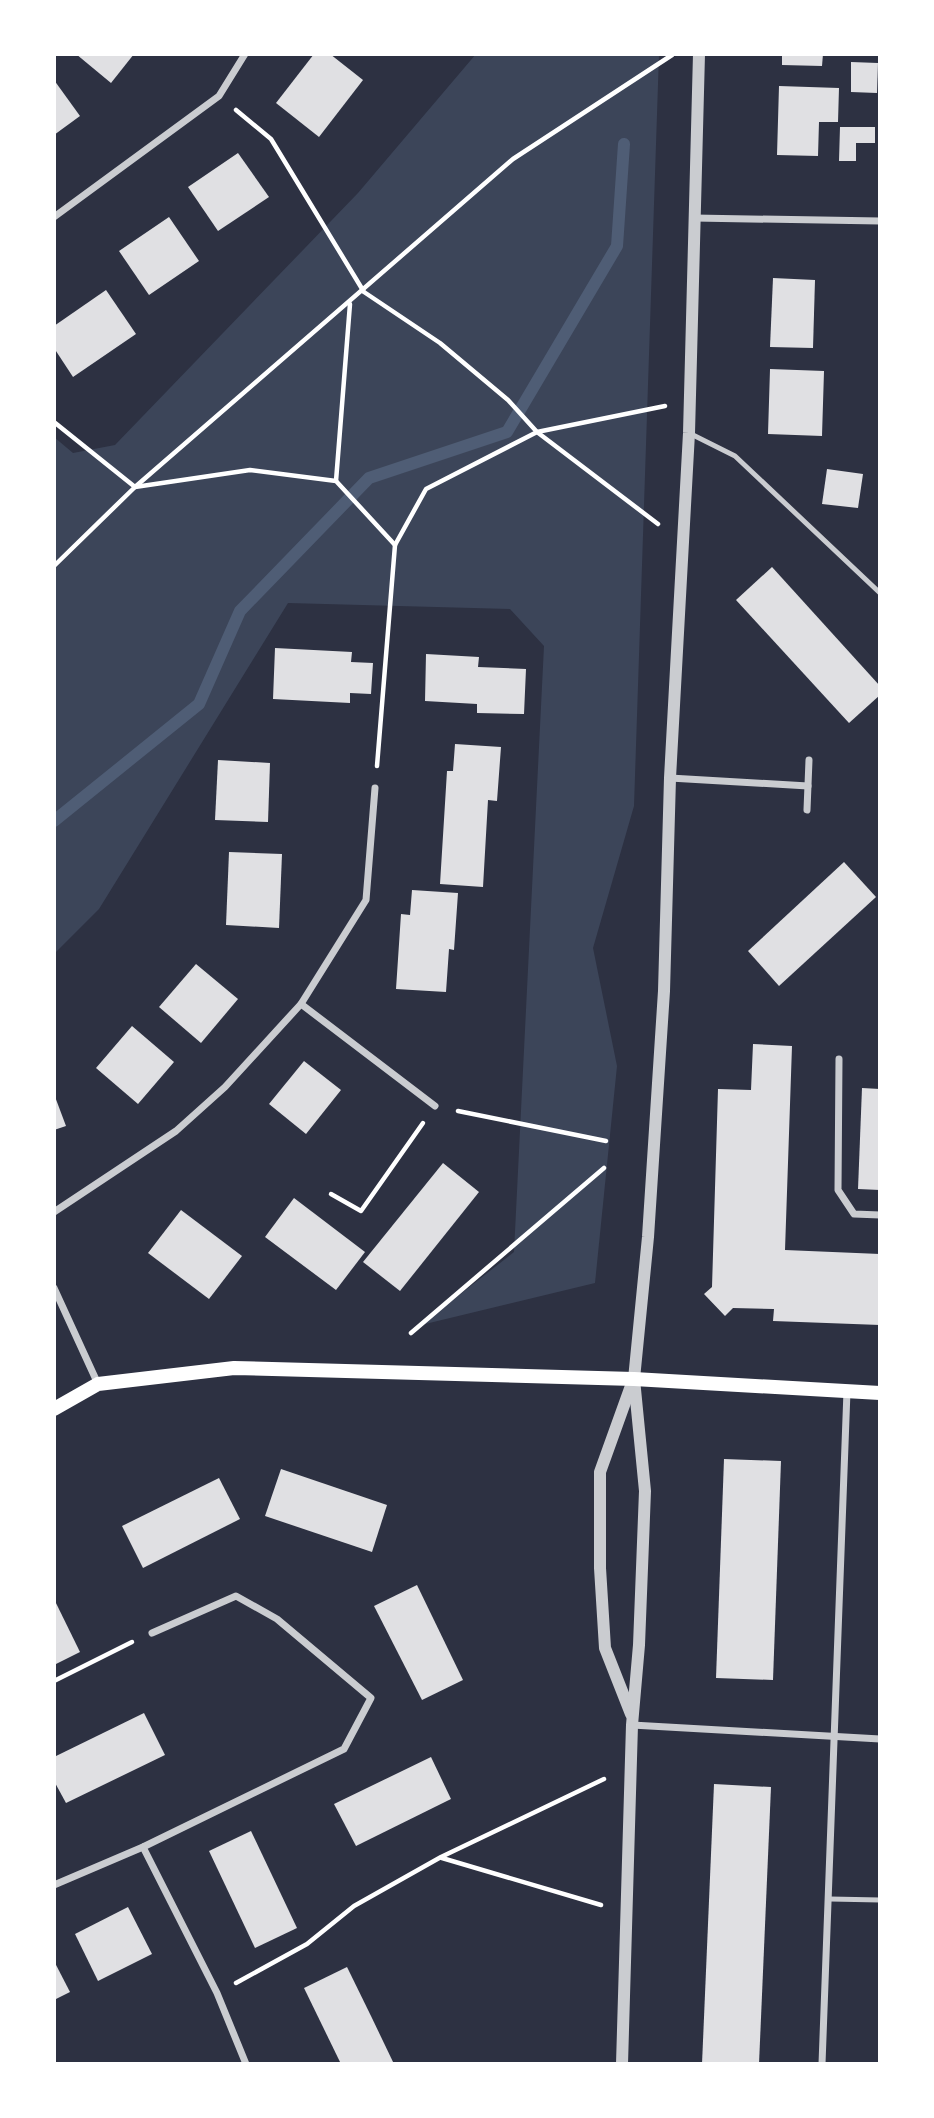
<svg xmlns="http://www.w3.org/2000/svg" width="934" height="2118" font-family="Arial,sans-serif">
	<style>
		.green { fill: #3c4559 }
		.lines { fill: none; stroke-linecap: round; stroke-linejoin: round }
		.stream { stroke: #4f5d75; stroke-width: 12 }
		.building { fill: #e0e0e3 }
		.path { stroke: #fff; stroke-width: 4.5 }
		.service { stroke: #caccd0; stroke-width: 5 }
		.minor { stroke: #caccd0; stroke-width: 7 }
		.tertiary { stroke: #caccd0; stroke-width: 12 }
		.secondary { stroke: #fff; stroke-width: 14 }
	</style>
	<rect width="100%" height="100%" fill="#2d3142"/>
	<path class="green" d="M 476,54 L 659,54 L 634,806 L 593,948 L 617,1066 L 595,1283 L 421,1325 L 514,1252 L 544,646 L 510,609 L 288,603 L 99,909 L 54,954 L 54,437 L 73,453 L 115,445 L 358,193 Z"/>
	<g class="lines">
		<path class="stream" d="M 54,821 L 199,704 L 240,611 L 369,478 L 507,432 L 617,246 L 624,144"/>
	</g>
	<g class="building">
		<path d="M 76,54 L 134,54 L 111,83 Z"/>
		<path d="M 314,54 L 330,54 L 363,80 L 319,137 L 276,103 Z"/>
		<path d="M 782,54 L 823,54 L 822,66 L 782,65 Z"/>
		<path d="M 851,62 L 878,63 L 877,93 L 851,92 Z"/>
		<path d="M 54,80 L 80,116 L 54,135 Z"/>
		<path d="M 779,86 L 839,88 L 838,122 L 819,122 L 818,156 L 777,155 Z"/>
		<path d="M 840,127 L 875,127 L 875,143 L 856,143 L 856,161 L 839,161 Z"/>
		<path d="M 238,153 L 269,197 L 218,231 L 188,187 Z"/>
		<path d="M 169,217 L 199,261 L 149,295 L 119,251 Z"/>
		<path d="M 773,278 L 815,280 L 813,348 L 770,347 Z"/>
		<path d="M 106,290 L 136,334 L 73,377 L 54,348 L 54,326 Z"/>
		<path d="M 770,369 L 824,371 L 822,436 L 768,434 Z"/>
		<path d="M 827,469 L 863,474 L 858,508 L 822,504 Z"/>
		<path d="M 772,567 L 880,686 L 880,695 L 849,723 L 736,600 Z"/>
		<path d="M 275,648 L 352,652 L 351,662 L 373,663 L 371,694 L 350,693 L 350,703 L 273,699 Z"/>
		<path d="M 426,654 L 479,657 L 478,667 L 526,669 L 524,714 L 477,713 L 477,704 L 425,701 Z"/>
		<path d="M 455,744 L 501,747 L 497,801 L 488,800 L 483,887 L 440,884 L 447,771 L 453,771 Z"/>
		<path d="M 218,760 L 270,763 L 268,822 L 215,820 Z"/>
		<path d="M 229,852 L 282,854 L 279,928 L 226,925 Z"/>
		<path d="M 844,862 L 876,897 L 779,986 L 748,951 Z"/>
		<path d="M 412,890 L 458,893 L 454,950 L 449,949 L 446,992 L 396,989 L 401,914 L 410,915 Z"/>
		<path d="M 196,964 L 238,999 L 201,1043 L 159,1007 Z"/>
		<path d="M 132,1026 L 174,1062 L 138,1104 L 96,1068 Z"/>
		<path d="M 753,1044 L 792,1046 L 785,1250 L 880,1254 L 880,1325 L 773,1321 L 774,1309 L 733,1308 L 725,1316 L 704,1294 L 712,1287 L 718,1089 L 751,1090 Z"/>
		<path d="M 304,1061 L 341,1090 L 306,1134 L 269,1104 Z"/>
		<path d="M 862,1088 L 880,1089 L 880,1190 L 858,1189 Z"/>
		<path d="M 54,1094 L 66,1126 L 54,1130 Z"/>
		<path d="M 443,1163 L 479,1192 L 400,1291 L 363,1262 Z"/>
		<path d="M 294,1198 L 365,1252 L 336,1290 L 265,1237 Z"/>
		<path d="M 181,1210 L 242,1256 L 209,1299 L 148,1253 Z"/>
		<path d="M 724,1459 L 781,1461 L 773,1680 L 716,1678 Z"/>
		<path d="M 281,1469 L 387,1505 L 372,1552 L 265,1516 Z"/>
		<path d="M 219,1478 L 240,1519 L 143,1568 L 122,1526 Z"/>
		<path d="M 417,1585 L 463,1680 L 422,1700 L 374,1606 Z"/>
		<path d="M 54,1599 L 80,1652 L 54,1665 Z"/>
		<path d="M 144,1713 L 165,1755 L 66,1803 L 54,1781 L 54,1757 Z"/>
		<path d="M 431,1757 L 451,1799 L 356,1846 L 334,1804 Z"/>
		<path d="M 714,1784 L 771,1787 L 759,2064 L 702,2064 Z"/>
		<path d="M 251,1831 L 297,1928 L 255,1948 L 209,1851 Z"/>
		<path d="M 128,1907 L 152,1954 L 98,1981 L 75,1934 Z"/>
		<path d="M 54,1961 L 70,1992 L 54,2000 Z"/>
		<path d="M 347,1967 L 371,2016 L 394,2064 L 341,2064 L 304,1988 Z"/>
	</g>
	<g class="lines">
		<g class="path">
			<path d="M 236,110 L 271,139 L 364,292 L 440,343 L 508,400 L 537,432 L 658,524"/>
			<path d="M 54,422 L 135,487 L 250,470 L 336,481 L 395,545"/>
			<path d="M 336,481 L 350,304"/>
			<path d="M 54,566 L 135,487 L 513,159 L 672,55"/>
			<path d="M 377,766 L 395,545 L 426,489 L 537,432 L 665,406"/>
			<path d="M 458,1111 L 606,1141"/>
			<path d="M 331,1194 L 361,1211 L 423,1123"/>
			<path d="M 411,1333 L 604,1168"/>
			<path d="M 54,1681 L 132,1642"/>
			<path d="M 442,1858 L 601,1905"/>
			<path d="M 236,1983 L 307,1944 L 354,1906 L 441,1857 L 604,1779"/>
		</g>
		<g class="service">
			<path d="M 691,434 L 735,456 L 880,593"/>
			<path d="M 830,1899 L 880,1900"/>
		</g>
		<g class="minor">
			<path d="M 54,217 L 219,96 L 245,54"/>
			<path d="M 694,218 L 880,221"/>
			<path d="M 670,778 L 808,786"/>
			<path d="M 807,810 L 809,760"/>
			<path d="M 301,1004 L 435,1106"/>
			<path d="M 839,1059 L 838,1190 L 854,1214 L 880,1215"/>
			<path d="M 54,1212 L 176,1131 L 225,1087 L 301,1004 L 366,900 L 375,788"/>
			<path d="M 54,1288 L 98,1384"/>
			<path d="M 632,1725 L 880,1739"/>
			<path d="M 143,1847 L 217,1993 L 246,2064"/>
			<path d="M 54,1885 L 143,1847 L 344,1749 L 371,1698 L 277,1619 L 236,1596 L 152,1633"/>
			<path d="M 822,2064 L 847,1391"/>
		</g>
		<g class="tertiary">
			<path d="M 631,1714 L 605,1648 L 600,1568 L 600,1472 L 632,1383"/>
			<path d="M 622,2064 L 632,1725 L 639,1645 L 645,1491 L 634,1379 L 648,1237 L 664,991 L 670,778 L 689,433 L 699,54"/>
		</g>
		<path class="secondary" d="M 54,1409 L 98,1384 L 234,1368 L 634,1379 L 880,1393"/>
	</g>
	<rect width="934" height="2118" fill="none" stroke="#ffffff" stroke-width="112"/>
</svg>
